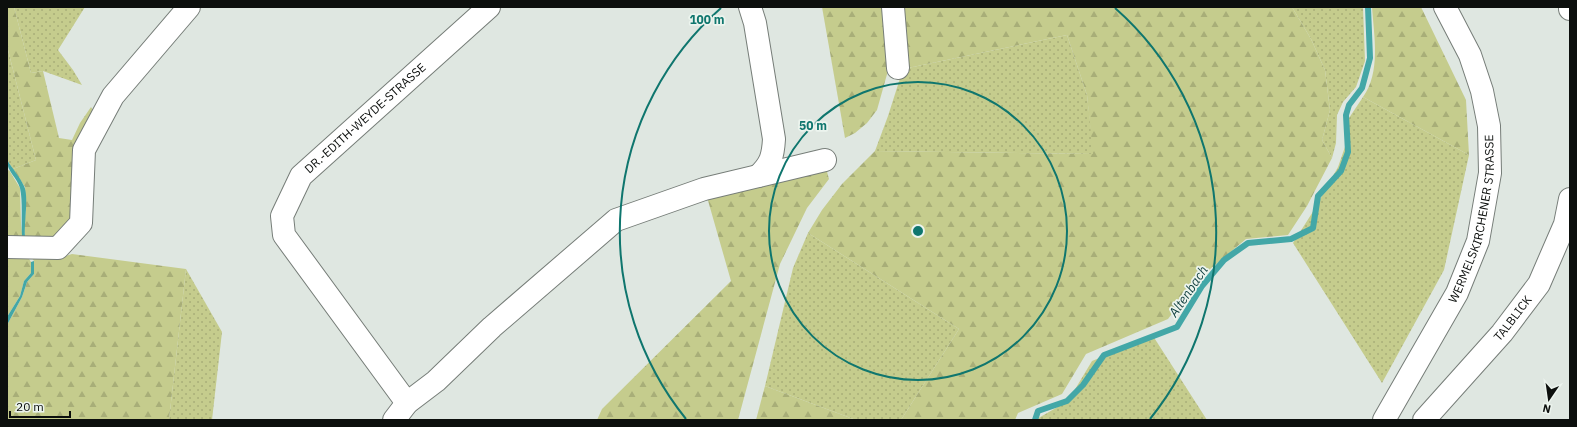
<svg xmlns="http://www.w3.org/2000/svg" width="1577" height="427" font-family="'IBM Plex Sans',sans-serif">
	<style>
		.grass { fill: url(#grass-dots) }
		.forest { fill: url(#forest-firs) }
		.water { fill: #43a7a7 }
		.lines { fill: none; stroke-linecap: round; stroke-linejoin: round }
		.stream { stroke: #43a7a7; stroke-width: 6 }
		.street-casing { stroke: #767d78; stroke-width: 24 }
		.secondary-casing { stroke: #767d78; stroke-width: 24 }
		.street { stroke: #fff; stroke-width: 22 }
		.secondary { stroke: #fff; stroke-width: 22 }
		.ring { fill: none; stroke: #0f766e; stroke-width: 2 }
		.labels { text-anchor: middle; stroke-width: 3.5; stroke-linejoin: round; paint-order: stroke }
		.street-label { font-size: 12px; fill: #0c0f0d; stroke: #ecf4ee }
		.water-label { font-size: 13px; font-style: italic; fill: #144242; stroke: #ecf4ee }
		.centre { fill: #0f766e; stroke: #ecf4ee; stroke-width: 2 }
		.ring-label { font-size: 12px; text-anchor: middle; font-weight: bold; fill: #0f766e; stroke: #ecf4ee; stroke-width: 3.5; stroke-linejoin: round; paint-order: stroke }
	</style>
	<defs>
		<pattern id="grass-dots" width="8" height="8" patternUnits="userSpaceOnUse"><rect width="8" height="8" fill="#c5cc8d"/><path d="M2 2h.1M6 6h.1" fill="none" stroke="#a8ae78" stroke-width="1.8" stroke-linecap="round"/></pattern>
		<pattern id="forest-firs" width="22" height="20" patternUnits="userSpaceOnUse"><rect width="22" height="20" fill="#c5cc8d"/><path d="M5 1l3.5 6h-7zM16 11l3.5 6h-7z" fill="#a8ae78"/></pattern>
	</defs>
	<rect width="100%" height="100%" fill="#dfe7e1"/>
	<g class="grass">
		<path d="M 14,7 L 85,7 L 58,50 L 73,70 L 82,85 L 43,71 L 31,73 Z"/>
		<path d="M 1292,7 L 1363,7 L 1365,61 L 1356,87 L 1343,102 L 1337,115 L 1336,143 L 1332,158 L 1322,140 L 1330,110 L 1325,70 L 1311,39 Z"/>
		<path d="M 1067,35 L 1087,95 L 1094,154 L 875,151 L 888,116 L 903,69 Z"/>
		<path d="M 7,46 L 36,160 L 13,169 L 7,160 Z"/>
		<path d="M 1363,97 L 1469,155 L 1444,270 L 1382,383 L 1293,243 L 1314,210 L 1338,167 L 1346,144 L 1349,118 Z"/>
		<path d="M 808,233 L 959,329 L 901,420 L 856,420 L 765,386 L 793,268 Z"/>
		<path d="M 186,269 L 222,332 L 212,420 L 169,420 Z"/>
		<path d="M 1153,336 L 1207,420 L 1035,420 L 1068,401 L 1092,361 Z"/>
	</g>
	<g class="forest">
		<path d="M 7,7 L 14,7 L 31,73 L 43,71 L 59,138 L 72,140 L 80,123 L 91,107 L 93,110 L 87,122 L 75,215 L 59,258 L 72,254 L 186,269 L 169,420 L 7,420 L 7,325 L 22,297 L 27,282 L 34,274 L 34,261 L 26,250 L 24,225 L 26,211 L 25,187 L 13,169 L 36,160 L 7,46 Z"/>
		<path d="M 822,7 L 886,7 L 891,60 L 877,110 L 867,123 L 855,133 L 845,138 Z"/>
		<path d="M 900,7 L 1292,7 L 1311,39 L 1325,70 L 1330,110 L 1322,140 L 1332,158 L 1307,206 L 1288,235 L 1246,239 L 1197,280 L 1168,319 L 1086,354 L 1062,394 L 1018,413 L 1015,420 L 901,420 L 959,329 L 808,233 L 822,210 L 842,184 L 875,151 L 1093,154 L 1087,95 L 1067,35 L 903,69 Z"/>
		<path d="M 1372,7 L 1421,7 L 1466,100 L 1469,155 L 1363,97 C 1381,72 1374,36 1372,7 Z"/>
		<path d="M 826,168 L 829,179 L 807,208 L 780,264 L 738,420 L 597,420 L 602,409 L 731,281 L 707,197 Z"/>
		<path d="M 9,170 L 20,188 L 21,224 L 24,251 L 31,262 L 31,273 L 24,281 L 20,296 L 7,317 L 7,171 Z"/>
		<path d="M 765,386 L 856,420 L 756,420 Z"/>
	</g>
	<g class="water">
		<path d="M 7,160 C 12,168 20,177 24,186 C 29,196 24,223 25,236 L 22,236 C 21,222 23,201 20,188 C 17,177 7,172 7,160 Z"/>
		<path d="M 34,261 L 34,274 L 27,282 L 22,297 L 7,325 L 7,317 L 20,296 L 24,281 L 31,273 L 31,262 Z"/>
	</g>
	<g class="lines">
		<path class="stream" d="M 1035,420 L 1038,411 L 1067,401 L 1083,385 L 1104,355 L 1177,327 L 1202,286 L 1224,260 L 1248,243 L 1291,239 L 1313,228 L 1318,196 L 1341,171 L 1348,152 L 1346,115 L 1349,105 L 1362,88 L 1370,58 L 1368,7"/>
		<defs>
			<g id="street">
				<path d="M 750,7 L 755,23 L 774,139 C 773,156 771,164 758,176"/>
				<path d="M 893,7 L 898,68"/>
				<path d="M 1570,7 L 1570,9"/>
				<path d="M 7,247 L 58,248 L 81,223 L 84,150 L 113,96 L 189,7"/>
				<path id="s1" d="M 407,403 L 284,235 L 282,216 L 301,176 L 489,7"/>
				<path d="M 394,420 L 407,403 L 436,381 L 492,327 L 616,220 L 704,189 L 825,160"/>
				<path id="s2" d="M 1424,420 L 1502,333 L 1539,284 L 1565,224 L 1570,199"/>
			</g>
			<g id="secondary">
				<path id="s3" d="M 1384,420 L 1457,293 L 1478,241 L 1490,173 L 1489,126 L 1482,91 L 1470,55 L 1445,7"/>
			</g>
		</defs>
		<use href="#street" class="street-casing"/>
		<use href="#secondary" class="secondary-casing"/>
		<use href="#street" class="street"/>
		<use href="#secondary" class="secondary"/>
	</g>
	<g class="ring">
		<circle cx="918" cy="231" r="149"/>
		<path d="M686 419A298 298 0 0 1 721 8M1115 8A298 298 0 0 1 1150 419"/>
	</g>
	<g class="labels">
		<g class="street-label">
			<text dy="4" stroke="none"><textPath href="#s1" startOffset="358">DR.-EDITH-WEYDE-STRASSE</textPath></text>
			<text dy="4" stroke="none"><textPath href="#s3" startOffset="223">WERMELSKIRCHENER STRASSE</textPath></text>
			<text dy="4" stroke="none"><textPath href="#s2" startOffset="135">TALBLICK</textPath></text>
		</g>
		<g class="water-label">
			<text transform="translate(1188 291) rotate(-56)" y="5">Altenbach</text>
		</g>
	</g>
	<circle cx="918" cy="231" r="6" class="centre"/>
	<g class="ring-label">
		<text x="707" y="24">100 m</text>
		<text x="813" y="130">50 m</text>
	</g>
	<rect width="1577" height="427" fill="none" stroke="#0c0f0d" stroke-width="16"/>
	<g transform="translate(1549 399) rotate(193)" stroke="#ecf4ee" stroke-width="3" paint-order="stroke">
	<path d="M0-3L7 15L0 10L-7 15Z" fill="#0c0f0d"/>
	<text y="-6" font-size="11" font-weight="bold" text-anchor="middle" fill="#0c0f0d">N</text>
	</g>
	<path d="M10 411v6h60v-6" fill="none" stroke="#0c0f0d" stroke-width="2"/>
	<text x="16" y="411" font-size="12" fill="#0c0f0d" stroke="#ecf4ee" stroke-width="3" paint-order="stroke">20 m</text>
</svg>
